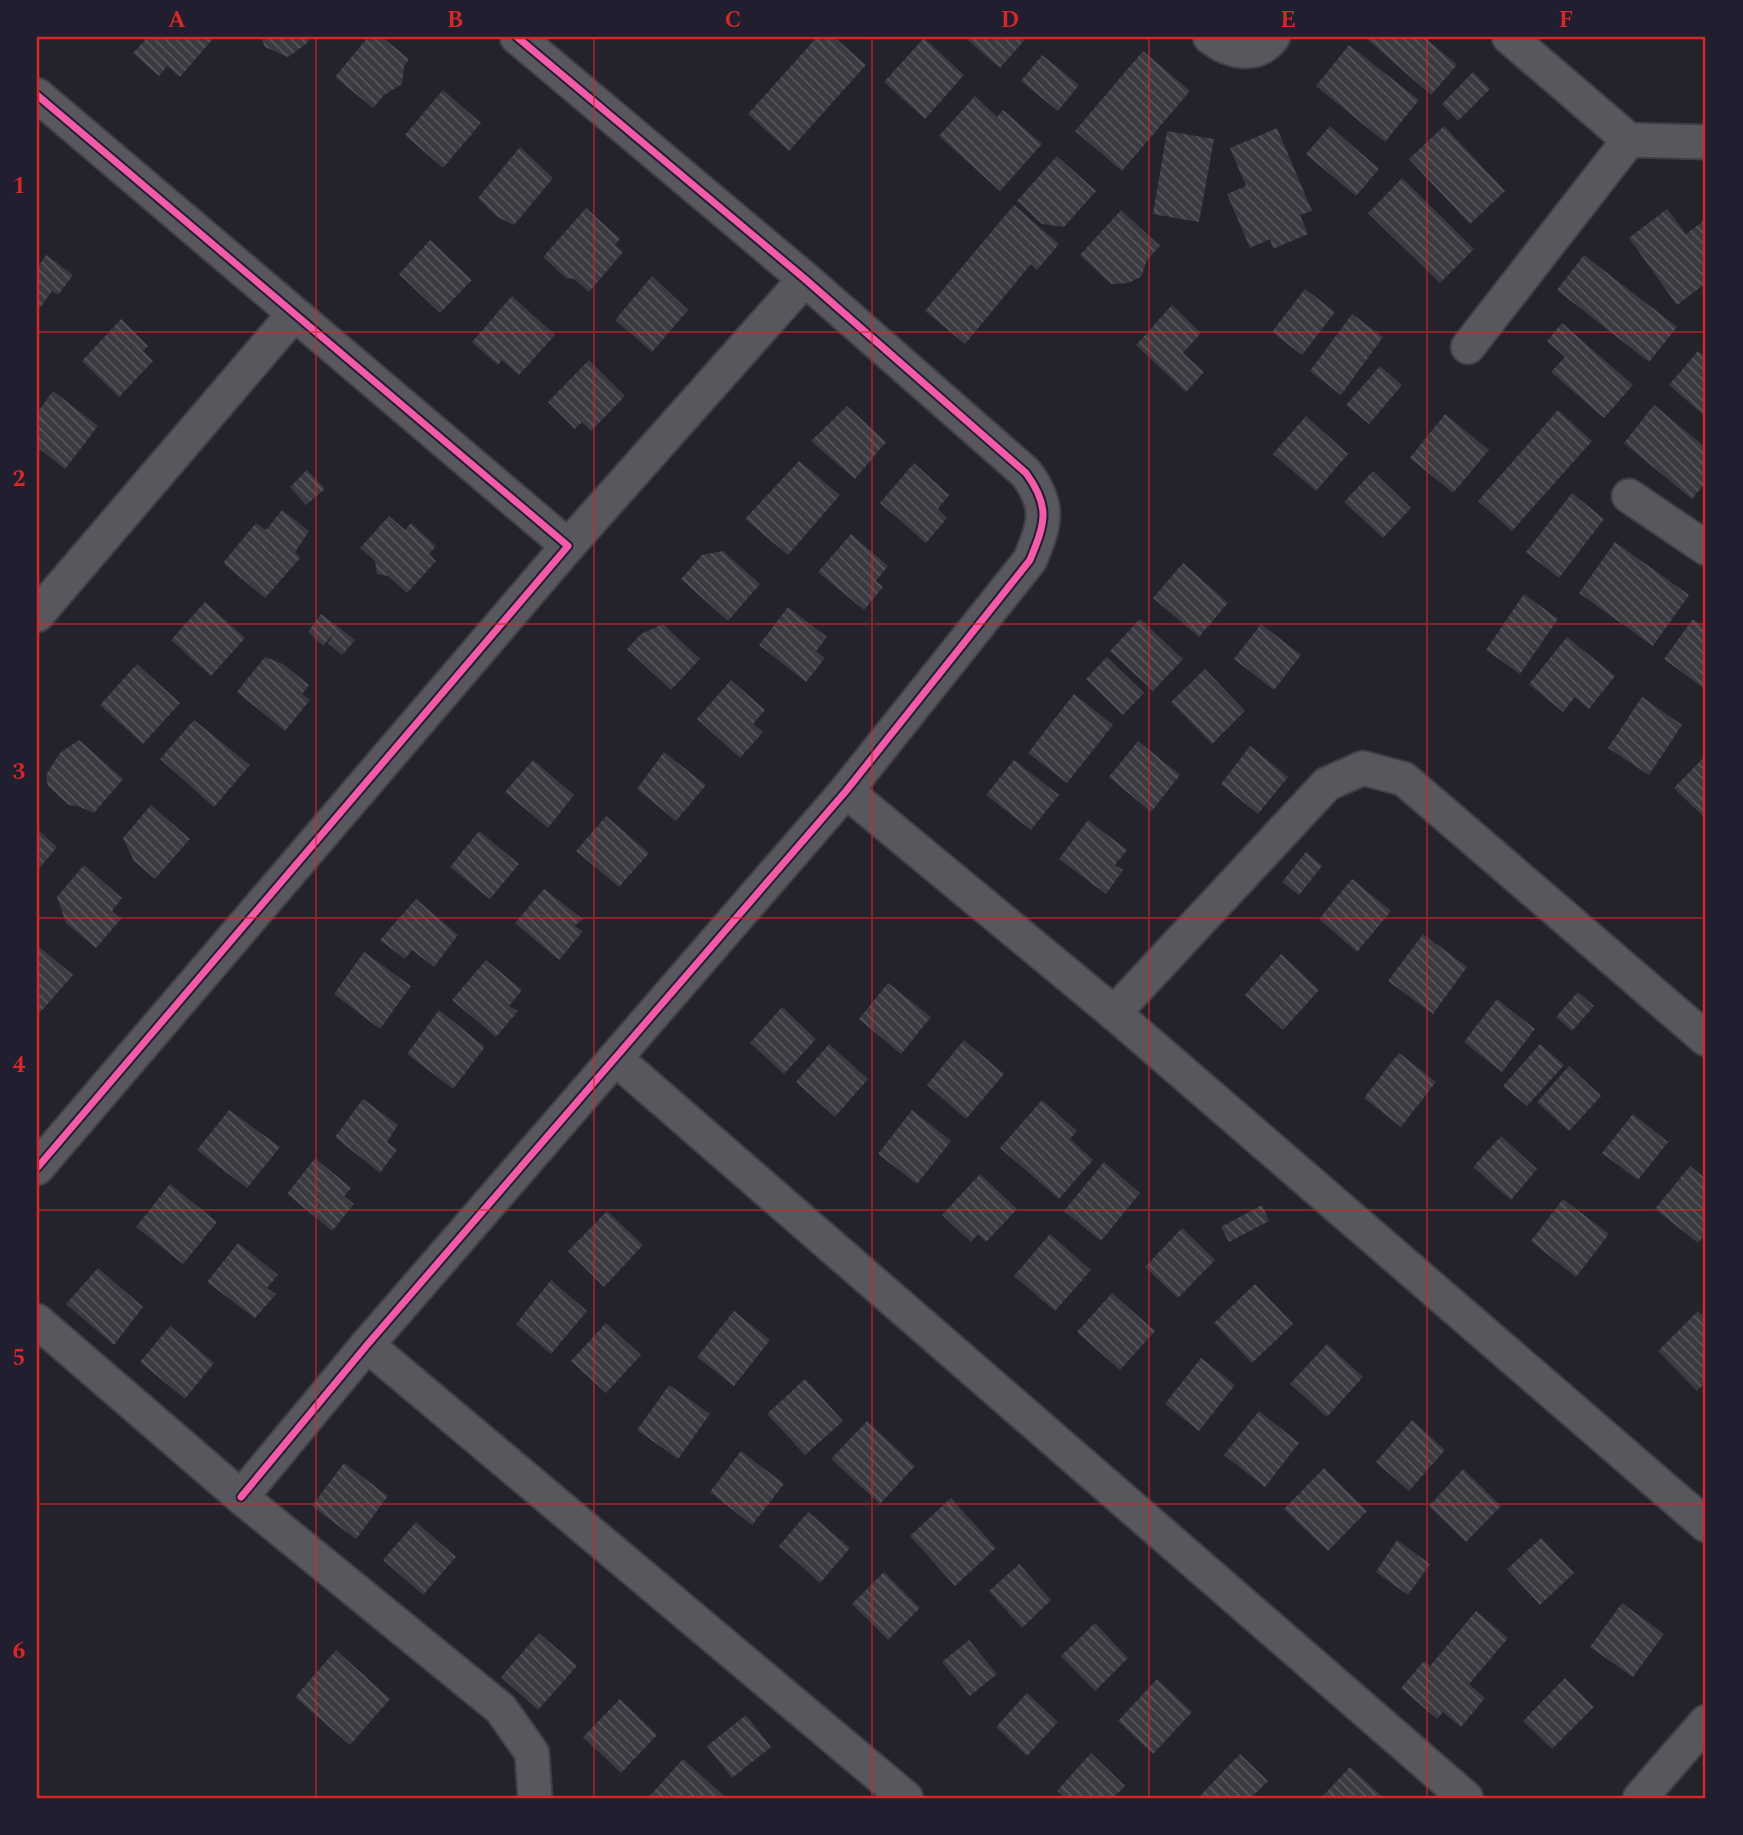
<svg xmlns="http://www.w3.org/2000/svg" width="1743" height="1835" font-family="Spectral,serif">
	<style>
		.building { fill: url(#building-back-hatch) }
		.lines { fill: none; stroke-linecap: round; stroke-linejoin: round }
		.street-casing { stroke: #403f46; stroke-width: 37 }
		.street { stroke: #58575d; stroke-width: 33 }
		.cycleway-casing { stroke: #211e2f; stroke-width: 11 }
		.cycleway { stroke: #f35aa7; stroke-width: 7 }
		.grid { fill: none; stroke: #d62828; stroke-width: 2; stroke-opacity: 0.55 }
		.neatline { fill: none; stroke: #d62828; stroke-width: 2.5 }
		.grid-label { font-size: 23px; text-anchor: middle; font-weight: bold; fill: #d62828 }
	</style>
	<defs>
		<pattern id="building-back-hatch" width="6" height="6" patternUnits="userSpaceOnUse" patternTransform="scale(1.75)"><rect width="6" height="6" fill="#3b3a41"/><path d="M-1 5l2 2M0 0l6 6M5-1l2 2" fill="none" stroke="#57565d"/></pattern>
	</defs>
	<rect width="100%" height="100%" fill="#24222b"/>
	<g class="building">
		<path d="M 148,37 L 208,37 L 212,40 L 180,77 L 167,66 L 159,76 L 133,53 Z"/>
		<path d="M 261,37 L 312,37 L 306,44 L 288,57 L 265,47 Z"/>
		<path d="M 368,37 L 382,37 L 409,59 L 404,66 L 402,84 L 384,95 L 373,108 L 335,77 Z"/>
		<path d="M 817,37 L 834,37 L 866,65 L 789,151 L 748,114 Z"/>
		<path d="M 964,37 L 1027,37 L 1000,68 Z"/>
		<path d="M 1367,37 L 1424,37 L 1457,65 L 1431,95 L 1366,38 Z"/>
		<path d="M 924,38 L 964,75 L 925,119 L 884,82 Z"/>
		<path d="M 1349,45 L 1419,100 L 1385,142 L 1316,86 Z"/>
		<path d="M 1143,51 L 1190,91 L 1122,171 L 1075,131 Z"/>
		<path d="M 1042,55 L 1079,85 L 1058,111 L 1021,81 Z"/>
		<path d="M 1473,72 L 1490,89 L 1458,121 L 1442,104 Z"/>
		<path d="M 443,90 L 481,123 L 443,168 L 405,135 Z"/>
		<path d="M 975,96 L 997,117 L 1003,110 L 1042,144 L 1000,191 L 939,136 Z"/>
		<path d="M 1330,126 L 1379,169 L 1356,196 L 1306,154 Z"/>
		<path d="M 1444,126 L 1505,191 L 1470,224 L 1409,159 Z"/>
		<path d="M 1277,128 L 1312,211 L 1300,215 L 1308,234 L 1273,249 L 1270,239 L 1250,248 L 1227,194 L 1246,186 L 1230,148 Z"/>
		<path d="M 1167,131 L 1214,139 L 1199,222 L 1153,214 Z"/>
		<path d="M 520,147 L 553,178 L 514,225 L 497,217 L 478,198 Z"/>
		<path d="M 1057,156 L 1096,191 L 1064,227 L 1042,224 L 1017,201 Z"/>
		<path d="M 1402,178 L 1474,249 L 1440,283 L 1368,213 Z"/>
		<path d="M 1014,205 L 1059,244 L 1037,270 L 1031,264 L 965,344 L 925,311 Z"/>
		<path d="M 586,208 L 620,239 L 615,245 L 623,252 L 589,292 L 574,279 L 566,278 L 543,257 Z"/>
		<path d="M 1667,209 L 1686,234 L 1706,219 L 1706,283 L 1677,305 L 1629,238 Z"/>
		<path d="M 1121,210 L 1160,246 L 1147,260 L 1141,277 L 1128,283 L 1111,284 L 1080,255 Z"/>
		<path d="M 430,240 L 472,280 L 440,313 L 399,274 Z"/>
		<path d="M 46,255 L 73,275 L 58,295 L 52,291 L 40,308 L 37,305 L 37,269 Z"/>
		<path d="M 1584,255 L 1677,327 L 1649,362 L 1557,290 Z"/>
		<path d="M 652,276 L 688,310 L 652,352 L 615,320 Z"/>
		<path d="M 1305,289 L 1335,312 L 1302,355 L 1272,332 Z"/>
		<path d="M 512,296 L 555,335 L 519,375 L 502,360 L 498,365 L 472,342 Z"/>
		<path d="M 1172,305 L 1201,333 L 1183,353 L 1204,372 L 1186,392 L 1136,345 Z"/>
		<path d="M 1352,314 L 1383,337 L 1341,395 L 1310,371 Z"/>
		<path d="M 121,319 L 148,346 L 143,351 L 153,361 L 119,397 L 82,361 Z"/>
		<path d="M 1562,323 L 1633,385 L 1604,418 L 1551,372 L 1565,357 L 1547,341 Z"/>
		<path d="M 1698,351 L 1706,358 L 1706,417 L 1669,385 Z"/>
		<path d="M 589,360 L 625,396 L 591,431 L 582,422 L 575,429 L 548,402 Z"/>
		<path d="M 1380,366 L 1402,385 L 1369,424 L 1346,405 Z"/>
		<path d="M 53,391 L 98,426 L 65,469 L 37,447 L 37,413 Z"/>
		<path d="M 1654,405 L 1706,448 L 1706,482 L 1692,499 L 1624,443 Z"/>
		<path d="M 847,406 L 886,442 L 855,479 L 811,441 Z"/>
		<path d="M 1558,410 L 1592,441 L 1512,531 L 1478,501 Z"/>
		<path d="M 1445,414 L 1489,450 L 1453,493 L 1410,458 Z"/>
		<path d="M 1306,416 L 1348,454 L 1316,491 L 1273,454 Z"/>
		<path d="M 799,461 L 840,495 L 788,555 L 745,519 Z"/>
		<path d="M 914,463 L 949,495 L 938,509 L 947,518 L 926,543 L 880,503 Z"/>
		<path d="M 307,470 L 325,489 L 306,505 L 290,487 Z"/>
		<path d="M 1373,471 L 1411,508 L 1383,538 L 1344,502 Z"/>
		<path d="M 1572,493 L 1604,519 L 1559,578 L 1526,552 Z"/>
		<path d="M 282,510 L 309,531 L 295,552 L 300,558 L 265,598 L 223,563 L 256,523 L 266,530 Z"/>
		<path d="M 389,516 L 405,530 L 411,523 L 436,546 L 429,554 L 436,561 L 407,593 L 388,576 L 377,574 L 375,561 L 360,548 Z"/>
		<path d="M 851,534 L 888,566 L 876,581 L 883,587 L 864,610 L 818,572 Z"/>
		<path d="M 1615,542 L 1689,595 L 1653,646 L 1579,593 Z"/>
		<path d="M 723,551 L 760,584 L 728,621 L 681,579 L 702,555 Z"/>
		<path d="M 1183,563 L 1228,603 L 1199,637 L 1153,598 Z"/>
		<path d="M 1524,594 L 1558,619 L 1520,674 L 1486,650 Z"/>
		<path d="M 205,602 L 245,638 L 211,676 L 171,640 Z"/>
		<path d="M 788,607 L 827,637 L 816,651 L 825,658 L 806,682 L 759,645 Z"/>
		<path d="M 321,614 L 355,640 L 342,655 L 328,643 L 335,632 L 323,646 L 308,632 Z"/>
		<path d="M 1140,619 L 1183,659 L 1153,691 L 1110,651 Z"/>
		<path d="M 1693,619 L 1706,629 L 1706,690 L 1664,659 Z"/>
		<path d="M 663,624 L 700,659 L 671,690 L 627,649 L 641,634 Z"/>
		<path d="M 1261,624 L 1301,655 L 1274,690 L 1234,659 Z"/>
		<path d="M 1567,637 L 1615,676 L 1589,709 L 1575,697 L 1563,712 L 1529,684 Z"/>
		<path d="M 265,657 L 283,664 L 309,685 L 302,694 L 310,700 L 285,731 L 237,692 Z"/>
		<path d="M 1107,657 L 1144,693 L 1123,715 L 1086,679 Z"/>
		<path d="M 137,664 L 180,703 L 143,744 L 100,705 Z"/>
		<path d="M 1205,669 L 1245,711 L 1212,744 L 1171,702 Z"/>
		<path d="M 731,680 L 765,710 L 753,724 L 763,732 L 740,758 L 697,719 Z"/>
		<path d="M 1074,694 L 1113,725 L 1067,783 L 1028,753 Z"/>
		<path d="M 1642,697 L 1682,725 L 1649,775 L 1608,748 Z"/>
		<path d="M 194,720 L 250,765 L 214,807 L 160,759 Z"/>
		<path d="M 79,740 L 123,779 L 94,813 L 80,807 L 69,805 L 48,786 L 46,775 L 60,753 Z"/>
		<path d="M 1138,741 L 1180,775 L 1151,812 L 1109,777 Z"/>
		<path d="M 1250,746 L 1288,777 L 1258,814 L 1221,784 Z"/>
		<path d="M 664,752 L 706,785 L 676,821 L 637,789 Z"/>
		<path d="M 1706,755 L 1706,819 L 1674,788 Z"/>
		<path d="M 533,760 L 574,795 L 548,828 L 505,792 Z"/>
		<path d="M 1014,760 L 1059,795 L 1031,830 L 986,795 Z"/>
		<path d="M 151,805 L 190,839 L 155,879 L 134,861 L 123,838 Z"/>
		<path d="M 606,816 L 649,853 L 619,887 L 576,851 Z"/>
		<path d="M 1088,820 L 1127,850 L 1115,865 L 1123,870 L 1106,894 L 1059,859 Z"/>
		<path d="M 37,829 L 57,847 L 37,871 Z"/>
		<path d="M 479,831 L 519,864 L 490,899 L 450,867 Z"/>
		<path d="M 1306,852 L 1322,866 L 1299,895 L 1282,882 Z"/>
		<path d="M 84,865 L 122,898 L 112,911 L 121,919 L 96,948 L 66,923 L 57,897 Z"/>
		<path d="M 1352,879 L 1391,911 L 1357,952 L 1319,919 Z"/>
		<path d="M 544,889 L 583,919 L 574,926 L 583,931 L 559,960 L 515,923 Z"/>
		<path d="M 416,899 L 458,935 L 434,967 L 412,950 L 405,959 L 380,940 Z"/>
		<path d="M 1423,934 L 1467,967 L 1433,1014 L 1388,981 Z"/>
		<path d="M 37,945 L 73,975 L 37,1016 Z"/>
		<path d="M 364,952 L 411,986 L 380,1029 L 334,994 Z"/>
		<path d="M 1281,954 L 1319,990 L 1283,1030 L 1245,995 Z"/>
		<path d="M 486,960 L 522,990 L 509,1006 L 518,1011 L 496,1037 L 452,1000 Z"/>
		<path d="M 888,983 L 931,1017 L 901,1054 L 859,1019 Z"/>
		<path d="M 1578,992 L 1594,1006 L 1572,1031 L 1556,1017 Z"/>
		<path d="M 1497,999 L 1535,1029 L 1502,1072 L 1464,1042 Z"/>
		<path d="M 782,1007 L 816,1039 L 784,1074 L 750,1043 Z"/>
		<path d="M 439,1010 L 485,1047 L 453,1089 L 407,1054 Z"/>
		<path d="M 964,1040 L 1004,1074 L 966,1119 L 927,1085 Z"/>
		<path d="M 829,1044 L 868,1079 L 835,1117 L 796,1082 Z"/>
		<path d="M 1540,1044 L 1564,1065 L 1527,1106 L 1503,1086 Z"/>
		<path d="M 1399,1053 L 1436,1082 L 1401,1127 L 1364,1098 Z"/>
		<path d="M 1569,1066 L 1601,1096 L 1569,1131 L 1537,1102 Z"/>
		<path d="M 363,1099 L 398,1125 L 387,1142 L 397,1150 L 380,1173 L 335,1137 Z"/>
		<path d="M 1042,1100 L 1077,1131 L 1070,1139 L 1093,1160 L 1059,1199 L 1000,1148 Z"/>
		<path d="M 229,1110 L 280,1147 L 247,1188 L 197,1150 Z"/>
		<path d="M 912,1110 L 951,1141 L 917,1184 L 878,1154 Z"/>
		<path d="M 1633,1114 L 1668,1142 L 1638,1180 L 1602,1153 Z"/>
		<path d="M 1501,1136 L 1537,1169 L 1511,1200 L 1473,1167 Z"/>
		<path d="M 315,1158 L 351,1188 L 344,1196 L 354,1204 L 332,1231 L 287,1194 Z"/>
		<path d="M 1104,1162 L 1140,1193 L 1101,1241 L 1064,1211 Z"/>
		<path d="M 1690,1166 L 1706,1179 L 1706,1233 L 1698,1243 L 1655,1209 Z"/>
		<path d="M 980,1174 L 1017,1209 L 986,1242 L 978,1234 L 971,1242 L 942,1215 Z"/>
		<path d="M 170,1184 L 217,1222 L 183,1264 L 136,1227 Z"/>
		<path d="M 1563,1199 L 1609,1234 L 1576,1277 L 1531,1241 Z"/>
		<path d="M 1262,1205 L 1269,1221 L 1229,1242 L 1221,1227 Z"/>
		<path d="M 607,1211 L 643,1245 L 604,1287 L 568,1251 Z"/>
		<path d="M 1182,1228 L 1215,1260 L 1178,1298 L 1145,1267 Z"/>
		<path d="M 1050,1234 L 1091,1270 L 1055,1311 L 1014,1276 Z"/>
		<path d="M 238,1243 L 278,1275 L 267,1288 L 276,1294 L 255,1318 L 207,1282 Z"/>
		<path d="M 98,1268 L 143,1307 L 114,1345 L 66,1304 Z"/>
		<path d="M 551,1280 L 587,1311 L 551,1354 L 516,1324 Z"/>
		<path d="M 1255,1284 L 1293,1324 L 1252,1363 L 1214,1323 Z"/>
		<path d="M 1112,1293 L 1155,1331 L 1120,1370 L 1077,1332 Z"/>
		<path d="M 734,1311 L 770,1340 L 734,1386 L 697,1357 Z"/>
		<path d="M 1698,1311 L 1706,1320 L 1706,1382 L 1697,1391 L 1658,1351 Z"/>
		<path d="M 606,1323 L 641,1355 L 606,1393 L 571,1361 Z"/>
		<path d="M 170,1326 L 214,1363 L 185,1399 L 140,1362 Z"/>
		<path d="M 1327,1344 L 1363,1377 L 1327,1417 L 1290,1384 Z"/>
		<path d="M 1201,1358 L 1235,1385 L 1199,1431 L 1165,1404 Z"/>
		<path d="M 805,1379 L 843,1421 L 805,1455 L 767,1414 Z"/>
		<path d="M 669,1385 L 710,1414 L 678,1459 L 637,1430 Z"/>
		<path d="M 1259,1411 L 1299,1443 L 1265,1487 L 1224,1455 Z"/>
		<path d="M 1412,1420 L 1445,1450 L 1409,1491 L 1376,1462 Z"/>
		<path d="M 867,1421 L 915,1466 L 880,1504 L 831,1459 Z"/>
		<path d="M 741,1451 L 784,1484 L 752,1525 L 710,1492 Z"/>
		<path d="M 344,1463 L 388,1496 L 356,1539 L 312,1506 Z"/>
		<path d="M 1324,1468 L 1367,1511 L 1328,1551 L 1284,1509 Z"/>
		<path d="M 1463,1469 L 1501,1506 L 1466,1542 L 1429,1506 Z"/>
		<path d="M 951,1498 L 996,1548 L 955,1586 L 910,1536 Z"/>
		<path d="M 808,1512 L 850,1548 L 820,1583 L 779,1546 Z"/>
		<path d="M 416,1522 L 456,1557 L 423,1595 L 383,1560 Z"/>
		<path d="M 1541,1538 L 1574,1573 L 1540,1605 L 1507,1569 Z"/>
		<path d="M 1397,1540 L 1430,1564 L 1408,1595 L 1376,1572 Z"/>
		<path d="M 1019,1564 L 1051,1600 L 1022,1628 L 989,1591 Z"/>
		<path d="M 884,1572 L 920,1608 L 888,1640 L 852,1604 Z"/>
		<path d="M 1622,1603 L 1664,1634 L 1633,1677 L 1590,1647 Z"/>
		<path d="M 1476,1611 L 1508,1638 L 1469,1684 L 1485,1698 L 1461,1727 L 1443,1712 L 1437,1719 L 1401,1688 L 1424,1661 L 1430,1666 Z"/>
		<path d="M 1095,1623 L 1128,1658 L 1095,1691 L 1061,1656 Z"/>
		<path d="M 539,1633 L 577,1666 L 538,1710 L 501,1677 Z"/>
		<path d="M 969,1640 L 997,1674 L 970,1696 L 942,1662 Z"/>
		<path d="M 336,1650 L 390,1699 L 350,1745 L 295,1697 Z"/>
		<path d="M 1565,1678 L 1594,1707 L 1552,1749 L 1523,1721 Z"/>
		<path d="M 1157,1679 L 1192,1712 L 1153,1754 L 1118,1721 Z"/>
		<path d="M 1027,1693 L 1058,1722 L 1027,1756 L 996,1727 Z"/>
		<path d="M 620,1699 L 657,1735 L 621,1773 L 583,1737 Z"/>
		<path d="M 746,1715 L 771,1747 L 732,1778 L 707,1746 Z"/>
		<path d="M 1091,1753 L 1125,1786 L 1113,1798 L 1065,1798 L 1057,1791 Z"/>
		<path d="M 1240,1754 L 1268,1781 L 1251,1798 L 1198,1798 Z"/>
		<path d="M 683,1759 L 723,1795 L 721,1798 L 648,1798 Z"/>
		<path d="M 1350,1767 L 1384,1798 L 1321,1798 Z"/>
	</g>
	<g class="lines">
		<defs>
			<g id="street">
				<path d="M 1210,37 C 1229,52 1256,59 1273,37"/>
				<path d="M 1509,37 L 1629,140"/>
				<path d="M 37,95 L 568,546 L 37,1168"/>
				<path d="M 1468,347 L 1629,140 L 1706,142"/>
				<path d="M 1629,496 L 1706,548"/>
				<path d="M 568,546 L 805,279"/>
				<path d="M 37,615 L 294,314"/>
				<path d="M 846,791 L 1114,1013 L 1327,784 L 1363,768 L 1404,779 L 1706,1039"/>
				<path d="M 1114,1013 L 1706,1525"/>
				<path d="M 615,1058 L 1466,1798"/>
				<path d="M 37,1321 L 241,1497 L 501,1709 L 532,1753 L 535,1798"/>
				<path d="M 367,1345 L 906,1798"/>
				<path d="M 241,1497 L 367,1345 L 846,791 L 1030,560 C 1045,523 1051,507 1026,473 L 805,279 L 517,37"/>
				<path d="M 1640,1798 L 1706,1722"/>
			</g>
		</defs>
		<use href="#street" class="street-casing"/>
		<use href="#street" class="street"/>
		<defs>
			<g id="cycleway">
				<path d="M 37,95 L 568,546 L 37,1168"/>
				<path d="M 241,1497 L 367,1345 L 846,791 L 1030,560 C 1045,523 1051,507 1026,473 L 805,279 L 517,37"/>
			</g>
		</defs>
		<use href="#cycleway" class="cycleway-casing"/>
		<use href="#cycleway" class="cycleway"/>
	</g>
	<path class="grid" d="M 316,37 L 316,1798M 594,37 L 594,1798M 872,37 L 872,1798M 1149,37 L 1149,1798M 1427,37 L 1427,1798M 37,332 L 1706,332M 37,624 L 1706,624M 37,918 L 1706,918M 37,1210 L 1706,1210M 37,1504 L 1706,1504"/>
	<rect width="1743" height="1835" fill="none" stroke="#211e2f" stroke-width="77"/>
	<rect x="38" y="38" width="1666" height="1759" class="neatline"/>
	<g class="grid-label">
		<text x="177" y="27">A</text>
		<text x="455" y="27">B</text>
		<text x="733" y="27">C</text>
		<text x="1010" y="27">D</text>
		<text x="1288" y="27">E</text>
		<text x="1566" y="27">F</text>
		<text x="19" y="193">1</text>
		<text x="19" y="486">2</text>
		<text x="19" y="779">3</text>
		<text x="19" y="1072">4</text>
		<text x="19" y="1365">5</text>
		<text x="19" y="1658">6</text>
	</g>
</svg>
